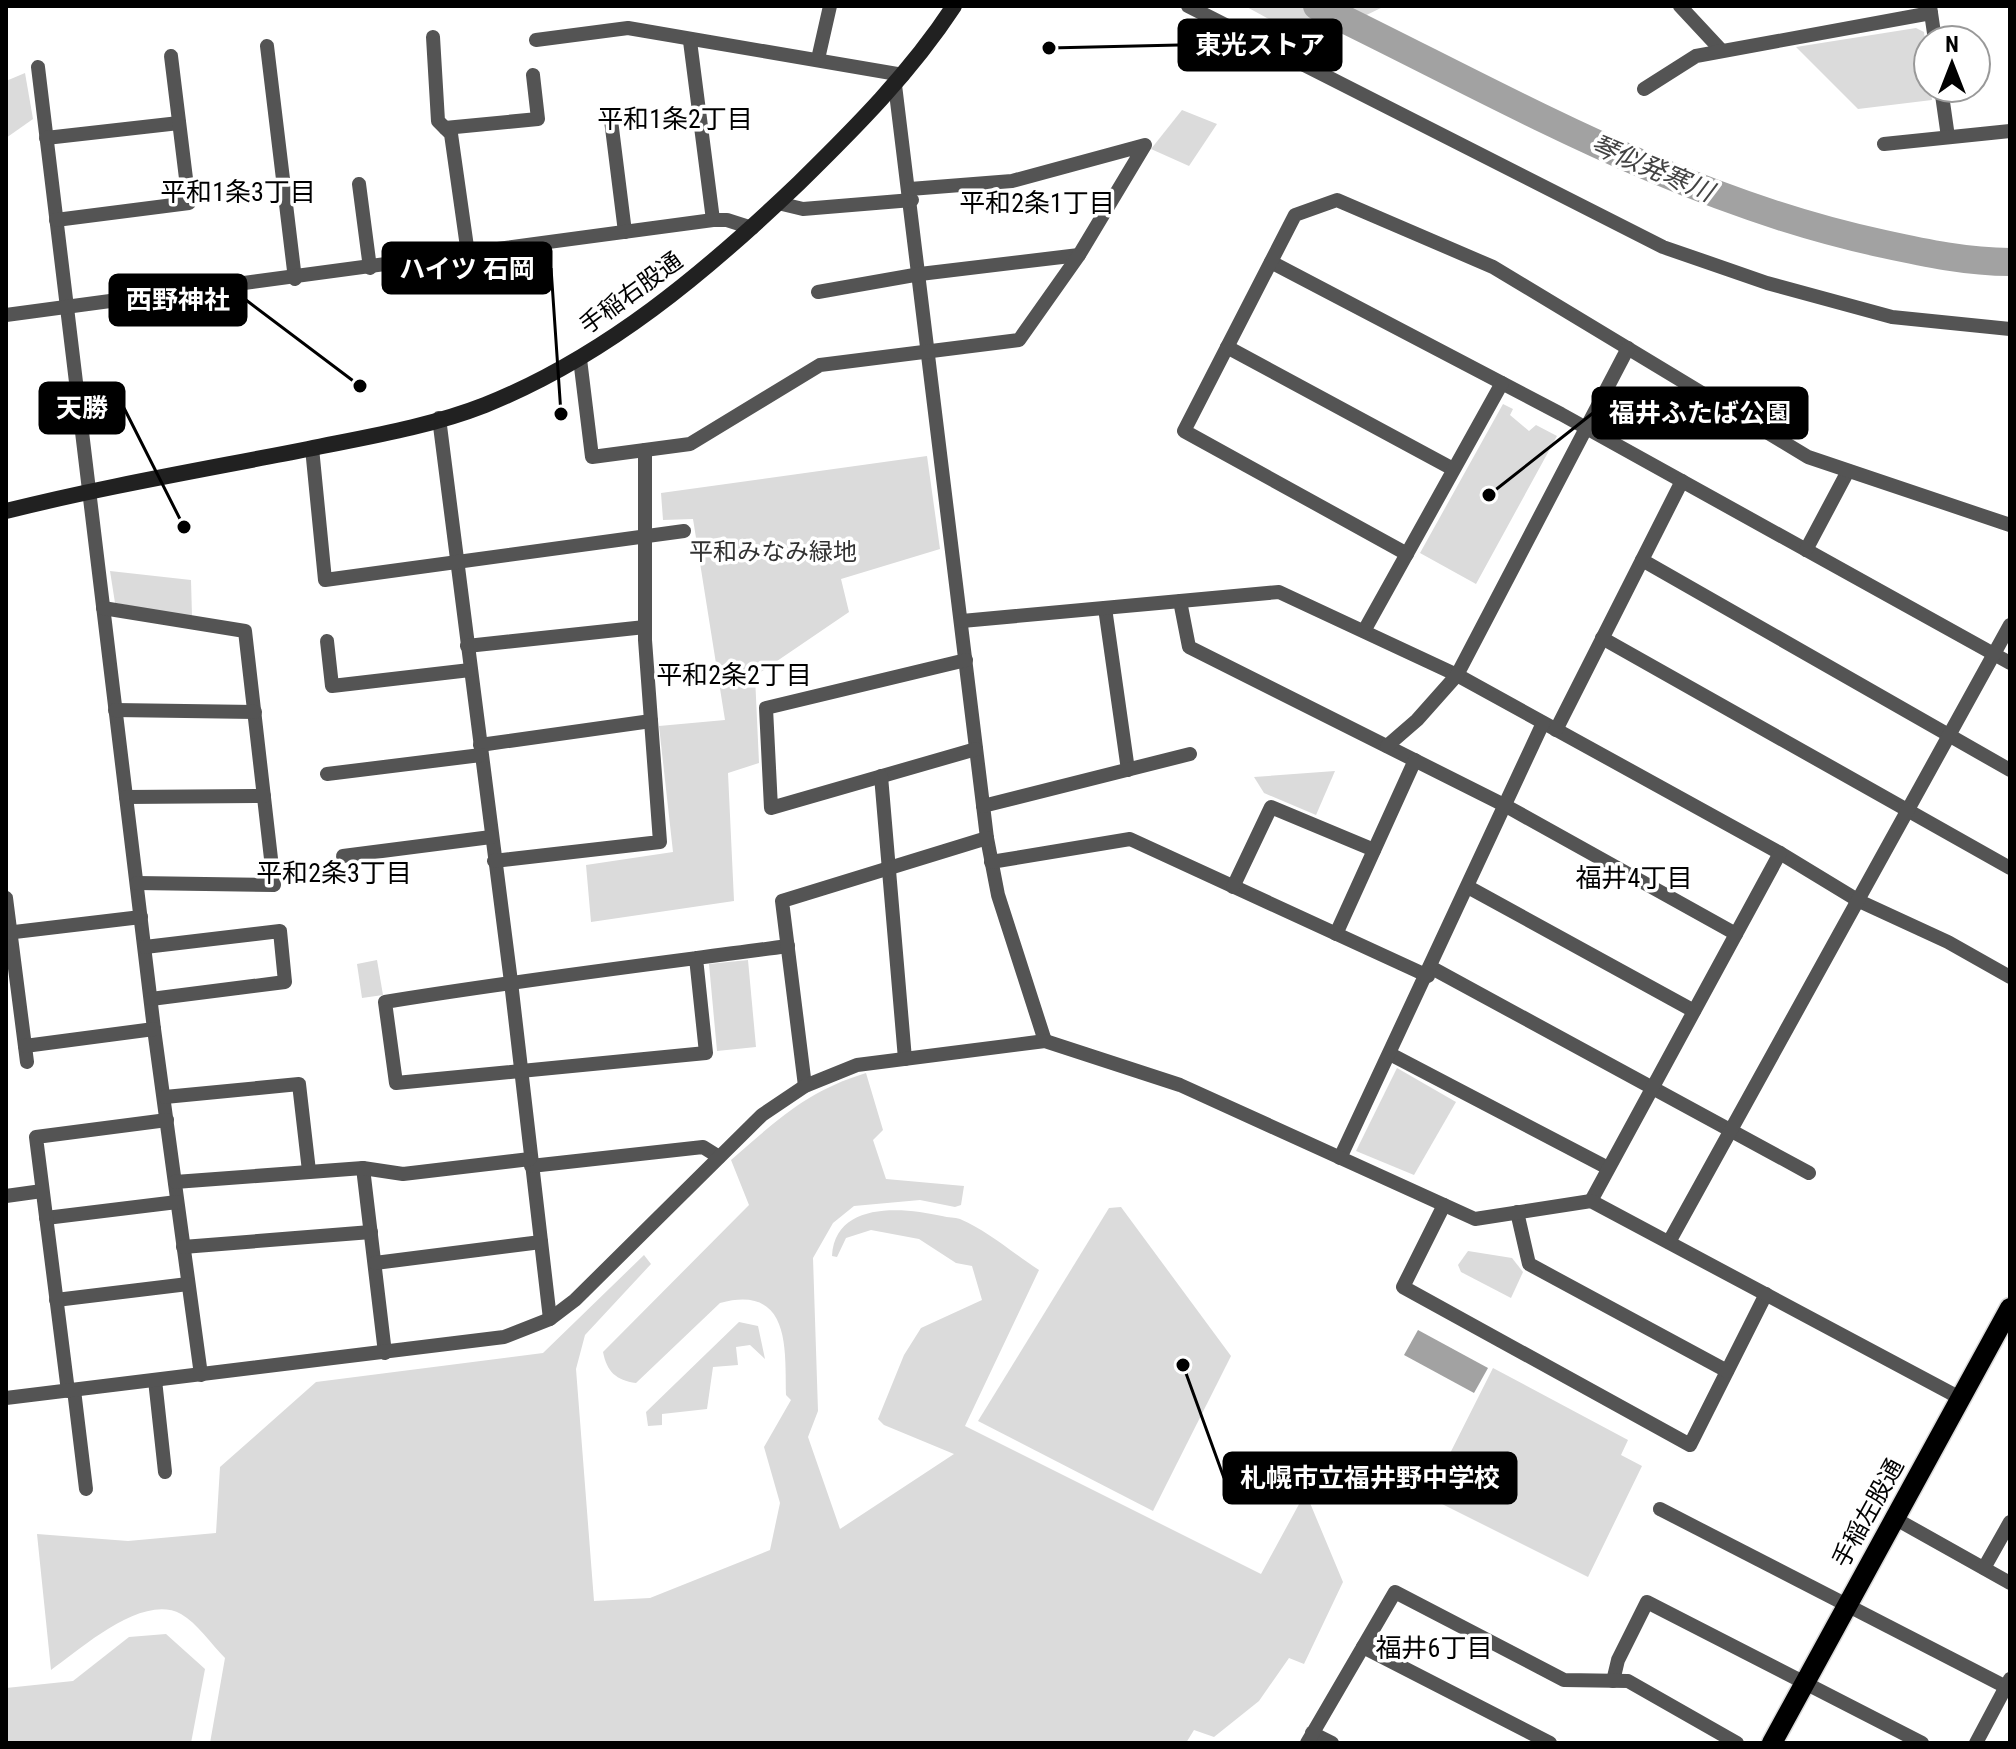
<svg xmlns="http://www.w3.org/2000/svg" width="2016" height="1749" font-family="'Roboto Condensed','Noto Sans JP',sans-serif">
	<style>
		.green { fill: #dbdbdb }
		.water { fill: #a2a2a2 }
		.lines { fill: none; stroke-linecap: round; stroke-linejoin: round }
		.river { stroke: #a2a2a2; stroke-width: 28 }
		.primary-casing { stroke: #dbdbdb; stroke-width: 23 }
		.street { stroke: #545454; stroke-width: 14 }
		.secondary { stroke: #212121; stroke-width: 16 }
		.primary { stroke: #000; stroke-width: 20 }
		.labels { text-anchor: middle; stroke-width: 7; stroke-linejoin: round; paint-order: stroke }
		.street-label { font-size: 24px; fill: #000; stroke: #fff }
		.park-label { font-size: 24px; fill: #323232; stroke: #fff }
		.neighbourhood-label { font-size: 26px; fill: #000; stroke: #fff }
		.water-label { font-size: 26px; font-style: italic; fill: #434343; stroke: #fff }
		.leader { fill: none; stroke: #000; stroke-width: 3 }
		.callout-dot { fill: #000; stroke: #fff; stroke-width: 3 }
		.callout { fill: #000; stroke: #000; stroke-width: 3 }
		.callout-label { font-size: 26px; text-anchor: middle; font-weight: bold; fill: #fff }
	</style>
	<rect width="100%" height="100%" fill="#fff"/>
	<g class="green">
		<path d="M 1245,6 L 1385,6 L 1311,42 Z"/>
		<path d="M 1916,28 L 1924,32 L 1932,100 L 1858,109 L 1796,47 Z"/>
		<path d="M 25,73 L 33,119 L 6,138 L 6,81 Z"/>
		<path d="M 1182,110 L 1217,124 L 1189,166 L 1151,149 Z"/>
		<path d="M 1503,404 L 1513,409 L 1510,415 L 1529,431 L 1536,425 L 1557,436 L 1476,584 L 1420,553 Z"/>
		<path d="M 927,456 L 940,549 L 841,579 L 849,612 L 755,676 L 759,763 L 728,773 L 734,901 L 591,922 L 586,865 L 673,852 L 659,726 L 725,720 L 693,519 L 663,520 L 661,493 Z"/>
		<path d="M 110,571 L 191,580 L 192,617 L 115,603 Z"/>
		<path d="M 1335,771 L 1316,815 L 1264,793 L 1254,777 Z"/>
		<path d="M 377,960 L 383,995 L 362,998 L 357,964 Z"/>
		<path d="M 748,960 L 756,1047 L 717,1051 L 709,964 Z"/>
		<path d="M 1397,1068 L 1456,1102 L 1414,1175 L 1356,1151 Z"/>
		<path d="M 866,1073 L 883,1130 L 873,1140 L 886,1179 L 964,1186 L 961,1205 L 955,1207 L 920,1200 L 854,1206 L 833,1223 L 813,1258 L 818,1411 L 808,1437 L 840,1529 L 954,1454 L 884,1425 L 878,1419 L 904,1355 L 921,1328 L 982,1300 L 972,1266 L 956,1263 L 919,1239 L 871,1230 L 846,1238 L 837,1257 L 832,1256 C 835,1201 903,1207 942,1216 C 948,1218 955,1217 960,1219 C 988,1231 1014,1254 1039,1270 L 965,1426 L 1261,1574 L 1304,1495 L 1310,1503 L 1343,1582 L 1304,1664 L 1289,1658 L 1259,1701 L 1214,1737 L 1194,1730 L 1186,1743 L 210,1743 L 225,1658 C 212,1645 197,1623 181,1614 C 142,1593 81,1649 51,1670 L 37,1534 L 128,1541 L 216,1533 L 220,1467 L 316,1382 L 543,1353 L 644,1255 L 651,1264 L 585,1335 L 576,1369 L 594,1601 L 650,1598 L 770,1550 L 780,1503 L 764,1447 L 791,1400 L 786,1395 C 785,1349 791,1284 720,1303 L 636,1383 C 616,1380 607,1372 603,1352 L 749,1205 L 731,1160 C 777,1120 807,1091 866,1073 Z"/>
		<path d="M 1121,1207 L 1231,1356 L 1153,1511 L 978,1421 L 1109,1208 Z"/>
		<path d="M 1468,1251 L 1512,1258 L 1523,1272 L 1511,1298 L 1461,1272 L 1458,1265 Z"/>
		<path d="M 739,1322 L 758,1326 L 765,1359 L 750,1345 L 736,1347 L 738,1365 L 713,1367 L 707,1409 L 662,1414 L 662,1425 L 648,1426 L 646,1412 Z"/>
		<path d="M 1493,1368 L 1628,1440 L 1621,1455 L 1642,1466 L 1588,1577 L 1428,1497 Z"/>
		<path d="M 166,1634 L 205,1669 L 191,1743 L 6,1743 L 6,1688 L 73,1681 L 129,1637 Z"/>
	</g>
	<path class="water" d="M 1418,1330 L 1488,1368 L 1474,1393 L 1404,1355 Z"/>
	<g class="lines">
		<path class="river" d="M 1317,6 C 1503,96 1681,201 1884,244 C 1925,253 1968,262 2010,262"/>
		<defs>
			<path id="primary" d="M 1772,1743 L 2010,1308"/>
		</defs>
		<use href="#primary" class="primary-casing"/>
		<g class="street">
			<path d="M 1188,6 L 1663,247 L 1767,283 L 1892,317 L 2010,329"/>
			<path d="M 1680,6 L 1721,50"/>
			<path d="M 1930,6 L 1935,40"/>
			<path d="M 433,37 L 438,121 L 451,134 L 468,254"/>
			<path d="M 536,40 L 628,28 L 903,75"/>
			<path d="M 690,41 L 713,220"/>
			<path d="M 267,46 L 295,279"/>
			<path d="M 818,59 L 830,6"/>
			<path d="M 38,67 L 154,1029 L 201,1375"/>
			<path d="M 895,85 L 987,838 L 998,895 L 1045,1041"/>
			<path d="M 1941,88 L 1948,137"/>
			<path d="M 1644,89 L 1696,56 L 1931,13"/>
			<path d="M 611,120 L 625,232"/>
			<path d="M 445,128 L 538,119 L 533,75"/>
			<path d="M 46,138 L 179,123"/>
			<path d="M 1884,144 L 2010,131"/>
			<path d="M 359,184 L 370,268"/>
			<path d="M 778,203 L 803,209 L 912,200"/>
			<path d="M 56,220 L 189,203 L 171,56"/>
			<path d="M 1271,262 L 1561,414 L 2010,663"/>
			<path d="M 818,292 L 920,274 L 1079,255"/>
			<path d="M 6,315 L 713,220 L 727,220 L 752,228"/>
			<path d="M 1227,347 L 1453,469"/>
			<path d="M 580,359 L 592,457 L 690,444 L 820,365 L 1019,340 L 1079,255 L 1145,145 L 1012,181 L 910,189"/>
			<path d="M 439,418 L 511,982 L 550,1319"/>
			<path d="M 312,448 L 325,580 L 684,531"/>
			<path d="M 1806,550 L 1848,471"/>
			<path d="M 1407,554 L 1184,431 L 1295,215 L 1337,200 L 1493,267 L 1808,457 L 2010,525"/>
			<path d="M 1642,560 L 2010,770"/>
			<path d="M 1180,601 L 1189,647 L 1506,806 L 1736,934"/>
			<path d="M 103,608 L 245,631 L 274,885 L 137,883"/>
			<path d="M 1105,608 L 1128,770"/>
			<path d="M 962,621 L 1279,592 L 1457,675 L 1780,853 L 1859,901 L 1948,942 L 2010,977"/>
			<path d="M 1364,631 L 1502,383"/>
			<path d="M 1602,638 L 2010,868"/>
			<path d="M 327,641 L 332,686 L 470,670"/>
			<path d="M 467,646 L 645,627"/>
			<path d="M 966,660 L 766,708 L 771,808 L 976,749"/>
			<path d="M 115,710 L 255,712"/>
			<path d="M 1556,730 L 1682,481"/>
			<path d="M 480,745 L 651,721"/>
			<path d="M 1387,746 L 1417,720 L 1457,675 L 1628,348"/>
			<path d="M 327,774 L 481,755"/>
			<path d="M 881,776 L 905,1059"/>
			<path d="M 126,797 L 264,796"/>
			<path d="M 983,806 L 1190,754"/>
			<path d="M 343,856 L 491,837"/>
			<path d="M 494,861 L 660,842 L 645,640 L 645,450"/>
			<path d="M 991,862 L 1130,839 L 1428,976"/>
			<path d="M 1233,887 L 1271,807 L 1374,850"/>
			<path d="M 1468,887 L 1694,1011"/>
			<path d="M 6,898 L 27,1062"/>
			<path d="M 6,933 L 141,917"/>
			<path d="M 1336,934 L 1415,760"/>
			<path d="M 145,947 L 280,931 L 285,982 L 151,999"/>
			<path d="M 696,958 L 706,1053 L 396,1083 L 385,1002 C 519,980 653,964 788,946"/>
			<path d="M 1432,968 L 1809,1173"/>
			<path d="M 25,1046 L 154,1029"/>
			<path d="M 1390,1054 L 1608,1168"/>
			<path d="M 805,1086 L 782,901 L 987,838"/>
			<path d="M 165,1097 L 299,1084 L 309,1171"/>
			<path d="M 1340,1158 L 1543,723"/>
			<path d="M 531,1166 L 703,1147 L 719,1157"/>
			<path d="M 363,1168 L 385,1353"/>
			<path d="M 175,1182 L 363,1168 L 403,1174 L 530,1159"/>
			<path d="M 6,1196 L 42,1191"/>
			<path d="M 1591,1201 L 1780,853"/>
			<path d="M 1444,1205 L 1403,1287 L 1690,1445 L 1766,1294"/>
			<path d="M 1517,1212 L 1529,1264 L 1727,1371"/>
			<path d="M 46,1218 L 177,1202"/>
			<path d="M 1669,1242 L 2010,625"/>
			<path d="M 183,1247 L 371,1232"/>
			<path d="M 375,1263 L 541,1242"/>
			<path d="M 56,1300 L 188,1284"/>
			<path d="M 155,1380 L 165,1472"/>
			<path d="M 74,1390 L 86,1489"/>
			<path d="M 68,1391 L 36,1137 L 167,1120"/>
			<path d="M 6,1398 L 504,1337 L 550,1319 L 575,1300 L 762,1115 L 805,1086 L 857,1065 L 1045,1041 L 1180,1085 L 1475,1219 L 1591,1201 L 1960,1398"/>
			<path d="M 1660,1509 L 2010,1689"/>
			<path d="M 1894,1518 L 2010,1583"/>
			<path d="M 1984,1568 L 2010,1522"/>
			<path d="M 1363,1647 L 1550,1743"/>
			<path d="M 1613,1681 L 1618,1660 L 1647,1602 L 1922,1743"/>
			<path d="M 1312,1733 L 1332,1743"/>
			<path d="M 1307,1743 L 1395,1592 L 1564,1680 L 1628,1681 L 1737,1743"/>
			<path d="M 1976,1743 L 2010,1679"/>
		</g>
		<path class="secondary" d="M 6,511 C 106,486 207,469 308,449 C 367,437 429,427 485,405 C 605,357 706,272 799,183 C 856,127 910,73 954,6"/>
		<use href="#primary" class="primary"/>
	</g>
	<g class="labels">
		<g class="street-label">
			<text transform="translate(631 293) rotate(-36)" y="8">手稲右股通</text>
			<text transform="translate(1868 1513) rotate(-61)" y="8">手稲左股通</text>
		</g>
		<g class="park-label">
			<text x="773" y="560">平和みなみ緑地</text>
		</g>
		<g class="neighbourhood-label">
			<text x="675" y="128">平和1条2丁目</text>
			<text x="238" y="201">平和1条3丁目</text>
			<text x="1037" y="212">平和2条1丁目</text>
			<text x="734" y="684">平和2条2丁目</text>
			<text x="334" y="882">平和2条3丁目</text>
			<text x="1634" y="887">福井4丁目</text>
			<text x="1434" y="1657">福井6丁目</text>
		</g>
		<g class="water-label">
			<text transform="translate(1652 168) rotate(23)" y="9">琴似発寒川</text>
		</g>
	</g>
	<path class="leader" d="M1049 48L1179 45M561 414L551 268M360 386L246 300M184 527L124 408M1489 495L1593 413M1183 1365L1224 1478"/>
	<g class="callout-dot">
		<circle cx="1049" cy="48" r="8"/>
		<circle cx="561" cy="414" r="8"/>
		<circle cx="360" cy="386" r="8"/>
		<circle cx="184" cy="527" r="8"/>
		<circle cx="1489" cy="495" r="8"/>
		<circle cx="1183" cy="1365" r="8"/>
	</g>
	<g class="callout">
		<rect x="1179" y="20" width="162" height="50" rx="8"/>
		<rect x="383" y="243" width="168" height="50" rx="8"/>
		<rect x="110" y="275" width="136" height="50" rx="8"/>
		<rect x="40" y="383" width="84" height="50" rx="8"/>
		<rect x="1593" y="388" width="214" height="50" rx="8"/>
		<rect x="1224" y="1453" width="292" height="50" rx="8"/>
	</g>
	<g class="callout-label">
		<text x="1260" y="54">東光ストア</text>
		<text x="467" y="278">ハイツ 石岡</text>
		<text x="178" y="309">西野神社</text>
		<text x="82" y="417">天勝</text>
		<text x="1700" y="422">福井ふたば公園</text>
		<text x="1370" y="1487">札幌市立福井野中学校</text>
	</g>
	<rect width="2016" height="1749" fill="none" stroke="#000000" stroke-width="16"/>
	<g transform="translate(1952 64)"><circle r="38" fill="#ffffff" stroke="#999999" stroke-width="2"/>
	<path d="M0-6L14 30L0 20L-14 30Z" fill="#000000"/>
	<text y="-12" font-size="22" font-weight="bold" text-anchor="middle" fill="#000000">N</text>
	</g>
</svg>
